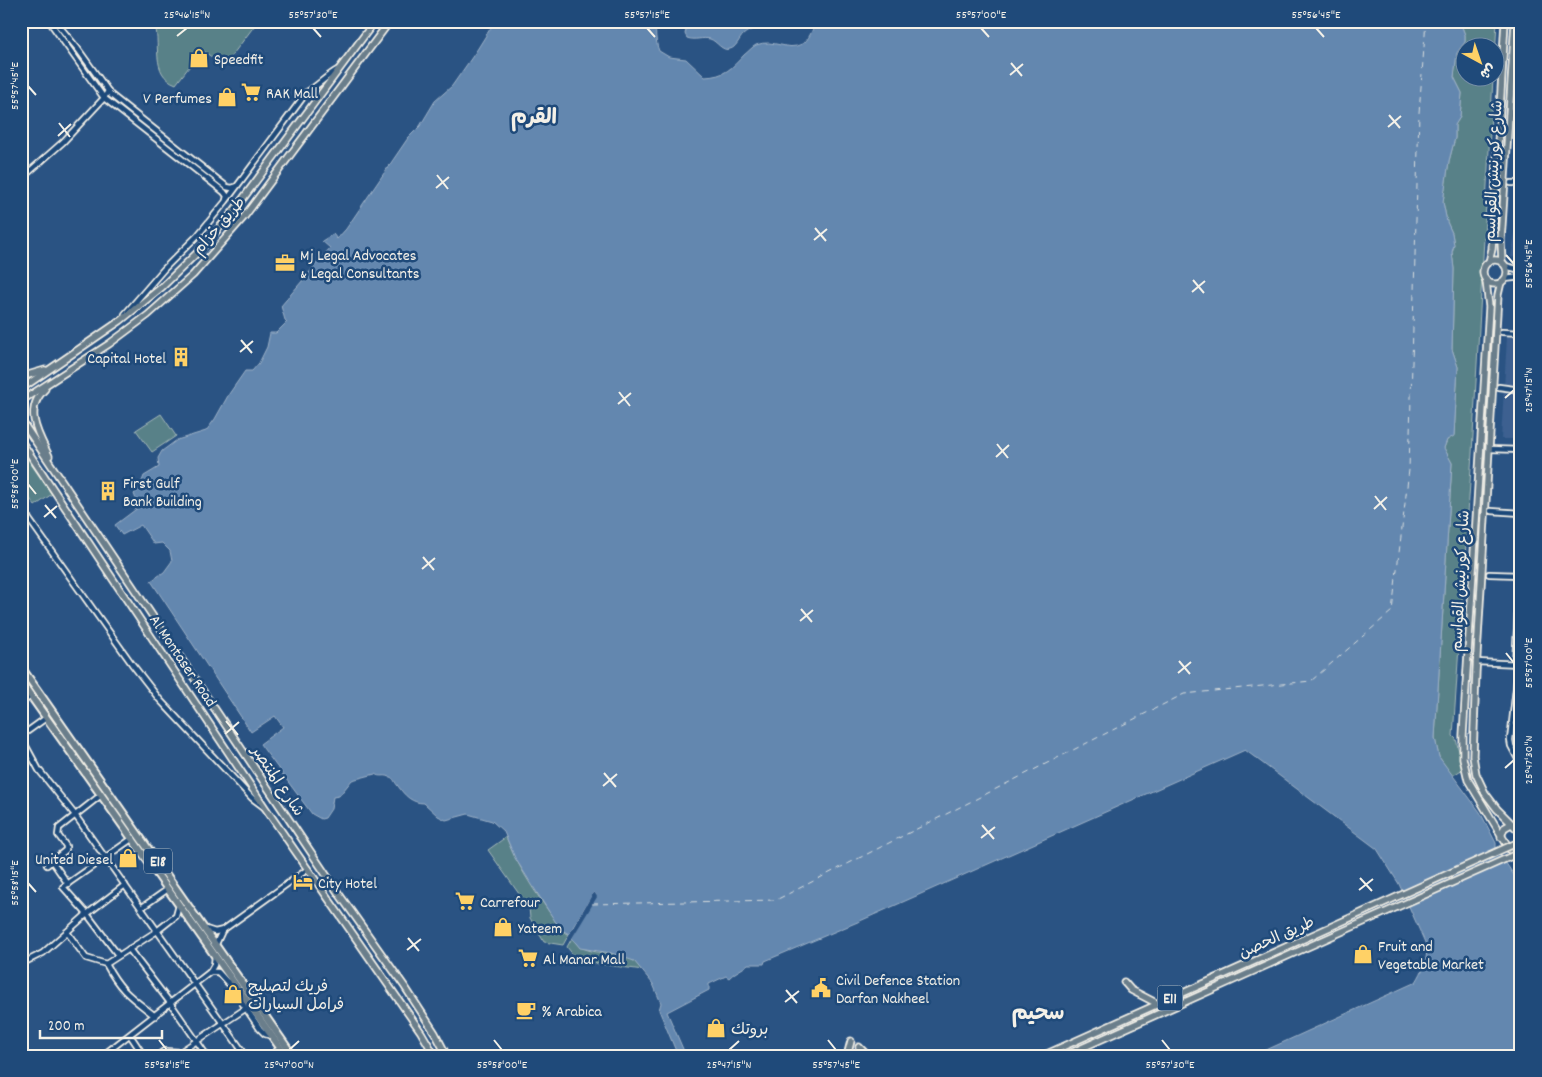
<svg xmlns="http://www.w3.org/2000/svg" width="1542" height="1077" font-family="Dekko,'Playpen Sans Arabic',sans-serif">
	<style>
		.built { fill: #3c6190 }
		.green { fill: #588188; stroke: #a6b9b8 }
		.water { fill: #6387af; stroke: #9db1c6 }
		.pier { fill: #2a5383 }
		.lines { fill: none; stroke-linecap: round; stroke-linejoin: round }
		.ferry { stroke: #d7dcdd; stroke-width: 1; stroke-dasharray: 6 5; stroke-linecap: butt }
		.minor-casing { stroke: #f4f1e8; stroke-width: 8 }
		.major-casing { stroke: #f4f1e8; stroke-width: 9 }
		.highway-casing { stroke: #f4f1e8; stroke-width: 10 }
		.minor { stroke: #1f4a7a; stroke-width: 4.5 }
		.major { stroke: #6b7e8b; stroke-width: 5.5 }
		.highway { stroke: #6b7e8b; stroke-width: 6 }
		.major-bridge-casing { stroke: #f4f1e8; stroke-width: 9; stroke-linecap: butt }
		.major-bridge { stroke: #6b7e8b; stroke-width: 5.5 }
		.ticks { fill: none; stroke: #f4f1e8; stroke-width: 2 }
		.labels { text-anchor: middle; stroke-width: 5; stroke-linejoin: round; paint-order: stroke }
		.shield { fill: #1f4a7a; stroke: #b4bfc7; stroke-width: 1 }
		.shield-label { font-size: 15px; font-weight: bold; fill: #f4f1e8 }
		.poi-label { font-size: 16px; fill: #f4f1e8; stroke: #1f4a7a; text-anchor: start }
		.street-label { font-size: 16px; fill: #f4f1e8; stroke: #1f4a7a }
		.district-label { font-size: 21px; font-weight: bold; fill: #f4f1e8; stroke: #1f4a7a }
		.neatline { fill: none; stroke: #f4f1e8; stroke-width: 2 }
		.ticks-label { font-size: 12px; text-anchor: middle; fill: #f4f1e8 }
	</style>
	<rect width="100%" height="100%" fill="#2a5383"/>
	<filter id="ink" filterUnits="userSpaceOnUse"><feTurbulence type="fractalNoise" baseFrequency=".02" numOctaves="2"/><feDisplacementMap in="SourceGraphic" scale="10" xChannelSelector="R" yChannelSelector="G"/><feConvolveMatrix kernelMatrix="1 2 1 2 8 2 1 2 1" color-interpolation-filters="sRGB"/></filter>
	<g filter="url(#ink)">
		<g class="built">
			<path d="M 1521,176 L 1521,258 L 1511,257 L 1517,222 Z"/>
			<path d="M 1507,337 L 1521,338 L 1521,439 L 1501,439 Z"/>
		</g>
		<g class="green">
			<path d="M 154,21 L 258,21 L 224,66 L 202,50 L 176,84 C 149,74 162,43 154,21 Z"/>
			<path d="M 1462,21 L 1497,21 L 1495,57 L 1494,48 L 1464,48 L 1464,78 L 1493,78 L 1472,453 L 1453,736 L 1456,739 L 1458,748 L 1466,767 L 1452,776 L 1439,757 L 1435,738 L 1452,463 L 1444,448 L 1447,440 L 1454,435 L 1458,367 L 1452,349 L 1454,269 L 1452,252 L 1454,245 L 1452,233 L 1447,222 L 1443,202 L 1449,161 L 1455,138 L 1455,125 L 1460,117 L 1462,93 L 1454,77 L 1457,53 L 1465,42 L 1465,35 L 1462,27 Z"/>
			<path d="M 161,414 L 176,436 L 152,452 L 136,430 Z"/>
			<path d="M 21,450 L 52,494 L 35,506 L 21,485 Z"/>
			<path d="M 506,837 C 520,872 542,903 565,933 L 569,934 L 563,945 L 544,942 L 530,918 L 529,908 L 488,850 Z"/>
			<path d="M 572,938 C 584,959 616,948 634,961 C 637,963 640,967 643,970 L 578,961 L 567,947 Z"/>
		</g>
		<g class="water">
			<path d="M 495,21 L 655,21 C 656,32 655,41 659,51 L 669,57 L 686,59 L 705,77 C 725,76 731,69 744,55 C 748,52 752,47 756,45 C 774,38 787,52 802,44 C 809,41 813,28 816,21 L 1462,21 L 1462,27 L 1465,35 L 1465,42 L 1457,53 L 1454,77 L 1462,93 L 1460,117 L 1455,125 L 1455,138 L 1449,161 L 1443,202 L 1447,222 L 1452,233 L 1454,245 L 1452,252 L 1454,269 L 1452,349 L 1458,367 L 1454,436 L 1447,440 L 1444,448 L 1452,463 L 1435,738 L 1439,757 L 1480,812 L 1496,843 L 1496,848 L 1521,886 L 1521,1056 L 1253,1056 L 1416,982 C 1423,971 1427,960 1427,947 L 1399,884 L 1377,849 L 1245,750 L 860,921 L 765,961 L 764,964 L 748,964 C 742,970 734,972 729,978 L 726,976 L 709,984 L 709,990 L 667,1012 L 686,1056 L 678,1056 L 659,1010 L 661,1003 L 653,984 L 634,961 L 611,953 L 580,948 L 572,938 L 596,894 L 593,893 L 591,897 L 569,934 L 560,929 L 515,858 L 504,832 L 492,821 L 468,814 L 446,820 L 438,816 L 424,803 C 412,803 405,796 398,786 C 395,783 394,778 390,777 C 384,774 380,778 375,774 L 352,780 L 339,796 L 333,797 L 331,809 L 325,818 L 321,819 L 312,814 L 260,744 L 283,727 L 275,716 L 251,732 L 151,581 L 164,572 L 172,561 L 170,551 L 162,543 L 154,544 L 141,525 L 122,535 L 115,525 L 139,507 L 134,494 L 139,489 L 144,476 L 159,467 L 158,458 L 162,451 L 177,440 L 206,431 L 215,419 L 229,394 L 245,371 L 252,371 L 259,363 L 267,347 L 270,333 L 276,333 L 287,322 L 285,320 L 281,306 L 330,248 L 322,241 L 333,234 L 337,239 L 346,229 L 408,138 L 420,126 L 435,101 L 452,86 L 475,53 Z"/>
			<path d="M 688,21 L 714,21 L 716,26 L 720,27 L 736,21 L 779,21 C 771,22 749,29 743,35 C 739,39 736,48 730,49 C 722,52 717,41 710,39 C 702,37 695,41 687,38 L 685,34 Z"/>
		</g>
		<path class="pier" d="M 593,893 L 595,893 L 597,897 L 571,940 L 570,937 L 568,937 Z"/>
		<g class="lines">
			<path class="ferry" d="M 592,904 L 776,900 L 1184,694 L 1311,681 L 1392,611 L 1409,470 L 1419,113 L 1426,21"/>
			<defs>
				<g id="minor">
					<path d="M 49,21 L 104,98 L 224,192 L 227,196 L 226,200"/>
					<path d="M 55,21 L 78,49 L 111,95 L 227,187 L 232,188 L 235,187"/>
					<path d="M 1516,90 L 1521,97"/>
					<path d="M 1509,115 L 1515,110 L 1521,109"/>
					<path d="M 21,179 L 63,142 L 104,98 L 108,91"/>
					<path d="M 1511,183 L 1521,183"/>
					<path d="M 1505,266 L 1521,270"/>
					<path d="M 1505,279 L 1521,277"/>
					<path d="M 125,314 L 164,269 L 198,235 L 226,201 L 307,92 C 319,85 327,75 339,69"/>
					<path d="M 1502,332 L 1521,333"/>
					<path d="M 1499,387 L 1521,390"/>
					<path d="M 1490,449 L 1521,450"/>
					<path d="M 21,508 L 132,664 L 160,700 L 252,798 L 264,807"/>
					<path d="M 1491,511 L 1521,513"/>
					<path d="M 21,521 L 28,517"/>
					<path d="M 1521,560 L 1515,663 L 1518,671 L 1510,740 L 1511,746 L 1521,765"/>
					<path d="M 1489,574 L 1520,575"/>
					<path d="M 1476,662 L 1521,664"/>
					<path d="M 1515,663 L 1521,658"/>
					<path d="M 21,703 L 31,696"/>
					<path d="M 21,736 L 46,718"/>
					<path d="M 21,737 L 39,770 L 75,815 L 246,1056"/>
					<path d="M 1511,824 L 1521,823"/>
					<path d="M 52,861 L 68,884"/>
					<path d="M 47,865 L 66,850 L 66,846 L 58,835 L 59,828 L 101,795"/>
					<path d="M 141,908 L 168,889"/>
					<path d="M 206,929 L 215,932 L 223,930 L 308,869"/>
					<path d="M 67,932 L 86,958 L 106,964 C 121,992 131,997 155,1016"/>
					<path d="M 216,944 L 222,931"/>
					<path d="M 129,949 L 171,1004 L 207,1056"/>
					<path d="M 118,955 L 87,914 L 63,887 L 133,838"/>
					<path d="M 21,964 L 43,953 L 87,914 L 125,885"/>
					<path d="M 106,964 L 157,931 L 176,916 L 179,905"/>
					<path d="M 210,972 L 218,972 L 228,983"/>
					<path d="M 228,982 L 260,1029 L 265,1034 L 272,1036"/>
					<path d="M 130,1035 L 144,1056"/>
					<path d="M 102,1056 L 210,972 L 214,965 L 215,956"/>
					<path d="M 157,1056 L 164,1051 L 180,1052 L 245,1009"/>
					<path d="M 233,1056 L 242,1050"/>
					<path d="M 271,1056 L 280,1048"/>
				</g>
				<g id="major">
					<circle cx="1495" cy="272" r="12"/>
					<path d="M 1489,262 L 1492,249 L 1505,21"/>
					<path d="M 1502,263 L 1501,241 L 1515,21"/>
					<path d="M 1486,281 L 1489,307 L 1463,735 L 1463,758 L 1468,780 L 1521,868"/>
					<path d="M 1501,282 L 1498,295 L 1476,672 L 1473,756 L 1476,774 L 1485,793 L 1497,809 L 1521,833"/>
					<path d="M 21,377 L 45,370"/>
					<path d="M 21,389 L 120,321 L 162,287 L 200,250 L 233,212 L 375,21"/>
					<path d="M 45,389 C 23,410 38,434 49,456"/>
					<path d="M 21,401 L 109,344 L 148,315 L 193,275 L 244,217 L 390,21"/>
					<path d="M 21,420 L 339,894 L 405,987 L 435,1033 L 447,1056"/>
					<path d="M 21,441 L 266,809 L 421,1032 L 435,1056"/>
					<path d="M 1501,837 L 1504,828 L 1511,824"/>
					<path d="M 1124,982 L 1131,990 L 1158,1004"/>
					<path d="M 859,1047 L 868,1056"/>
					<path d="M 847,1056 L 851,1041"/>
					<path d="M 1042,1056 L 1299,941"/>
					<path d="M 1064,1056 L 1303,949"/>
				</g>
				<g id="highway">
					<path d="M 21,667 L 293,1056"/>
					<path d="M 21,682 L 286,1056"/>
				</g>
			</defs>
			<use href="#minor" class="minor-casing"/>
			<use href="#major" class="major-casing"/>
			<use href="#highway" class="highway-casing"/>
			<use href="#minor" class="minor"/>
			<use href="#major" class="major"/>
			<use href="#highway" class="highway"/>
			<defs>
				<g id="major-bridge">
					<path d="M 1299,941 L 1521,841"/>
					<path d="M 1303,949 L 1521,852"/>
				</g>
			</defs>
			<use href="#major-bridge" class="major-bridge-casing"/>
			<use href="#major-bridge" class="major-bridge"/>
		</g>
	</g>
	<path class="ticks" d="M 313,28 L 321,37M 647,28 L 655,37M 981,28 L 989,37M 1316,28 L 1324,37M 177,36 L 187,28M 1011,63 L 1022,76M 1010,75 L 1023,64M 28,86 L 36,95M 1389,115 L 1400,128M 59,123 L 70,137M 1388,127 L 1401,116M 58,136 L 71,124M 437,175 L 448,189M 436,188 L 449,177M 815,228 L 826,241M 814,240 L 827,229M 1506,255 L 1514,264M 1193,280 L 1204,293M 1192,292 L 1205,281M 241,340 L 252,353M 240,352 L 253,341M 619,392 L 630,406M 1505,398 L 1514,390M 618,404 L 631,393M 997,444 L 1008,458M 996,457 L 1009,445M 28,484 L 36,494M 1375,496 L 1386,510M 45,505 L 56,518M 1374,509 L 1387,497M 44,517 L 57,506M 423,557 L 434,570M 422,569 L 435,558M 801,609 L 812,622M 800,621 L 813,610M 1506,653 L 1514,663M 1179,661 L 1190,674M 1178,673 L 1191,662M 226,721 L 238,735M 225,734 L 239,722M 1505,768 L 1514,760M 604,773 L 616,787M 603,786 L 617,774M 982,825 L 994,839M 981,838 L 995,827M 1360,878 L 1372,891M 28,883 L 36,892M 1359,890 L 1373,879M 408,938 L 419,951M 407,950 L 421,939M 786,990 L 797,1003M 785,1002 L 799,991M 159,1040 L 167,1050M 494,1040 L 502,1050M 828,1040 L 836,1050M 1162,1040 L 1170,1050M 289,1050 L 299,1041M 729,1050 L 739,1041"/>
	<defs>
		<symbol id="shop-bare" viewBox="-9 -9 18 18"><path d="M-5-2.5h2.3a2.7 3.5 0 0 1 5.4 0H5L5.5 6h-11ZM-1.5-2.5h3a1.5 2.3 0 0 0-3 0Z" fill="#ffd166" stroke="#1f4a7a" stroke-width="2.5" paint-order="stroke"/></symbol>
		<symbol id="supermarket-bare" viewBox="-9 -9 18 18"><path d="M-6-5.5h2.5l.6 2H6L4.5 2H-2.5L-4.4-4H-6ZM-1.5 3.2a1.3 1.3 0 1 0 .1 0ZM3 3.2a1.3 1.3 0 1 0 .1 0Z" fill="#ffd166" stroke="#1f4a7a" stroke-width="2.5" paint-order="stroke"/></symbol>
		<symbol id="office-bare" viewBox="-9 -9 18 18"><path d="M-6-3h4V-5.5h4V-3h4V5H-6ZM-1-4.5V-3h2v-1.5ZM-6 0V1H6V0Z" fill="#ffd166" stroke="#1f4a7a" stroke-width="2.5" paint-order="stroke"/></symbol>
		<symbol id="building-bare" viewBox="-9 -9 18 18"><path d="M-4-6H4V6H1V3H-1V6H-4ZM-2.5-4.3h1.7v1.8h-1.7ZM.8-4.3h1.7v1.8H.8ZM-2.5-1h1.7V.8h-1.7ZM.8-1h1.7V.8H.8Z" fill="#ffd166" stroke="#1f4a7a" stroke-width="2.5" paint-order="stroke"/></symbol>
		<symbol id="hotel-bare" viewBox="-9 -9 18 18"><path d="M-6-4.5h1.5V1H6V5H4.5V3h-9V5H-6ZM-4 0a1.8 1.8 0 1 1 3.6 0ZM.5 0V-2.5h3Q6-2.5 6 0Z" fill="#ffd166" stroke="#1f4a7a" stroke-width="2.5" paint-order="stroke"/></symbol>
		<symbol id="civic-bare" viewBox="-9 -9 18 18"><path d="M-.6-6.5H3V-4.5H.6V-3L4-1V1h2V6H-6V1h2V-1L-.6-3ZM-1.2 2.5V6h2.4V2.5Z" fill="#ffd166" stroke="#1f4a7a" stroke-width="2.5" paint-order="stroke"/></symbol>
		<symbol id="cafe-bare" viewBox="-9 -9 18 18"><path d="M-5.5-4.5H6V0H3Q3 3.5 0 3.5H-2.5Q-5.5 3.5-5.5 0ZM3-3.2v2h1.7v-2ZM-6 4.5H4V6H-6Z" fill="#ffd166" stroke="#1f4a7a" stroke-width="2.5" paint-order="stroke"/></symbol>
	</defs>
	<g fill-rule="evenodd">
		<use href="#shop-bare" x="185" y="44" width="28" height="28"/>
		<use href="#supermarket-bare" x="237" y="78" width="28" height="28"/>
		<use href="#shop-bare" x="213" y="83" width="28" height="28"/>
		<use href="#office-bare" x="271" y="249" width="28" height="28"/>
		<use href="#building-bare" x="167" y="343" width="28" height="28"/>
		<use href="#building-bare" x="94" y="477" width="28" height="28"/>
		<use href="#shop-bare" x="114" y="844" width="28" height="28"/>
		<use href="#hotel-bare" x="289" y="868" width="28" height="28"/>
		<use href="#supermarket-bare" x="451" y="887" width="28" height="28"/>
		<use href="#shop-bare" x="489" y="913" width="28" height="28"/>
		<use href="#shop-bare" x="1349" y="940" width="28" height="28"/>
		<use href="#supermarket-bare" x="514" y="944" width="28" height="28"/>
		<use href="#civic-bare" x="807" y="974" width="28" height="28"/>
		<use href="#shop-bare" x="219" y="980" width="28" height="28"/>
		<use href="#cafe-bare" x="512" y="996" width="28" height="28"/>
		<use href="#shop-bare" x="702" y="1014" width="28" height="28"/>
	</g>
	<g class="labels">
		<g class="shield">
			<rect x="144" y="848.5" width="28" height="25" rx="4"/>
			<rect x="1157.5" y="985.5" width="25" height="25" rx="4"/>
		</g>
		<g class="shield-label">
			<text x="158" y="866">E18</text>
			<text x="1170" y="1003">E11</text>
		</g>
		<g class="poi-label">
			<text x="214" y="64">Speedfit</text>
			<text x="266" y="98">RAK Mall</text>
			<text x="212" y="103" text-anchor="end">V Perfumes</text>
			<text x="300" y="260">Mj Legal Advocates<tspan x="300" dy="18">&amp; Legal Consultants</tspan></text>
			<text x="166" y="363" text-anchor="end">Capital Hotel</text>
			<text x="123" y="488">First Gulf<tspan x="123" dy="18">Bank Building</tspan></text>
			<text x="113" y="864" text-anchor="end">United Diesel</text>
			<text x="318" y="888">City Hotel</text>
			<text x="480" y="907">Carrefour</text>
			<text x="518" y="933">Yateem</text>
			<text x="1378" y="951">Fruit and<tspan x="1378" dy="18">Vegetable Market</tspan></text>
			<text x="543" y="964">Al Manar Mall</text>
			<text x="836" y="985">Civil Defence Station<tspan x="836" dy="18">Darfan Nakheel</tspan></text>
			<text x="248" y="991">فريك لتصليح<tspan x="248" dy="18">فرامل السيارات</tspan></text>
			<text x="541" y="1016">% Arabica</text>
			<text x="731" y="1034">بروتك</text>
		</g>
		<g class="street-label">
			<text transform="translate(1492 171) rotate(-87)" y="6">شارع كورنيش القواسم</text>
			<text transform="translate(218 225) rotate(-49)" y="6">طريق خزام</text>
			<text transform="translate(1459 581) rotate(-87)" y="6">شارع كورنيش القواسم</text>
			<text transform="translate(184 660) rotate(56)" y="6">Al Montaser Road</text>
			<text transform="translate(279 780) rotate(56)" y="6">شارع المنتصر</text>
			<text transform="translate(1276 936) rotate(-24)" y="6">طريق الحصن</text>
		</g>
		<g class="district-label">
			<text x="534" y="123">القرم</text>
			<text x="1038" y="1019">سحيم</text>
		</g>
	</g>
	<rect width="1542" height="1077" fill="none" stroke="#1f4a7a" stroke-width="55"/>
	<g transform="translate(1480 62) rotate(140)"><circle r="24" fill="#1f4a7a" stroke="#748da6"/>
	<path d="M0-4L9 19L0 12L-9 19Z" fill="#ffd166"/>
	<text y="-8" font-size="14" font-weight="bold" text-anchor="middle" fill="#f4f1e8">ش</text>
	</g>
	<path d="M40 1030v8h122v-8" fill="none" stroke="#f4f1e8" stroke-width="2.5"/>
	<text x="48" y="1030" font-size="15" fill="#f4f1e8" stroke="#1f4a7a" stroke-width="4" paint-order="stroke">200 m</text>
	<rect x="28" y="28" width="1486" height="1022" class="neatline"/>
	<g class="ticks-label">
		<text x="187" y="18">25°46'15"N</text>
		<text x="313" y="18">55°57'30"E</text>
		<text x="647" y="18">55°57'15"E</text>
		<text x="981" y="18">55°57'00"E</text>
		<text x="1316" y="18">55°56'45"E</text>
		<text transform="translate(14 86) rotate(-90)" y="4">55°57'45"E</text>
		<text transform="translate(1528 264) rotate(-90)" y="4">55°56'45"E</text>
		<text transform="translate(1528 390) rotate(-90)" y="4">25°47'15"N</text>
		<text transform="translate(14 484) rotate(-90)" y="4">55°58'00"E</text>
		<text transform="translate(1528 663) rotate(-90)" y="4">55°57'00"E</text>
		<text transform="translate(1528 760) rotate(-90)" y="4">25°47'30"N</text>
		<text transform="translate(14 883) rotate(-90)" y="4">55°58'15"E</text>
		<text x="167" y="1068">55°58'15"E</text>
		<text x="289" y="1068">25°47'00"N</text>
		<text x="502" y="1068">55°58'00"E</text>
		<text x="729" y="1068">25°47'15"N</text>
		<text x="836" y="1068">55°57'45"E</text>
		<text x="1170" y="1068">55°57'30"E</text>
	</g>
</svg>
